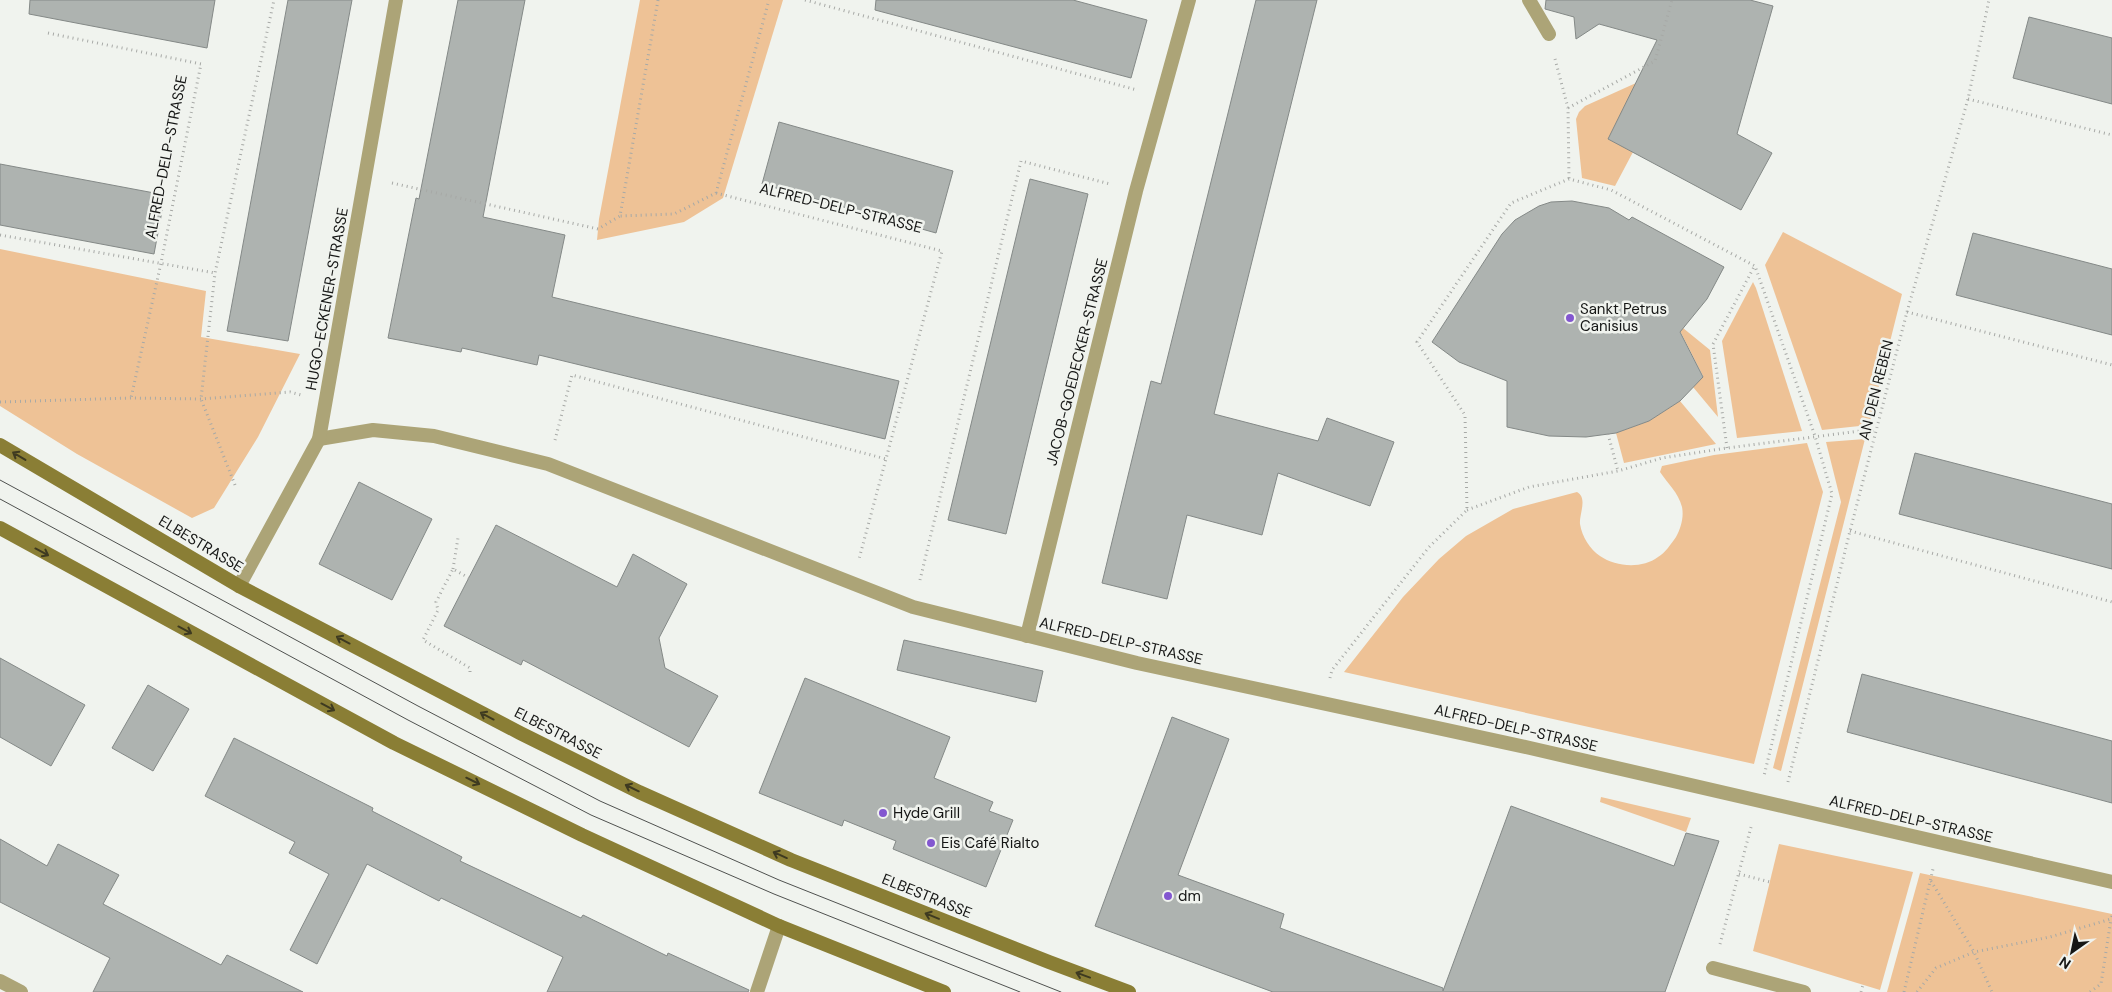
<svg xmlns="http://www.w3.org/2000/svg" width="2112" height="992" font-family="'DM Sans',sans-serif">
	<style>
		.green { fill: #eec296 }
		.building { fill: #aeb3b0; stroke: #848987 }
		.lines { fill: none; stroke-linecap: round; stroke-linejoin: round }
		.path { stroke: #a7a9a6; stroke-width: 3; stroke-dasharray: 1 4; stroke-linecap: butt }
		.service { stroke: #aca477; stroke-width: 14 }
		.minor { stroke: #aca477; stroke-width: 14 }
		.secondary { stroke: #8a7e35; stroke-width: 14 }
		.tram { stroke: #4f514f; stroke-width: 1 }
		.oneway { stroke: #3e3a20 }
		.poi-dot { fill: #8357d0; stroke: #f0f3ee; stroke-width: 2 }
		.labels { text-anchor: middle; stroke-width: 5; stroke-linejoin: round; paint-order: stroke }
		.street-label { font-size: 15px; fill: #151615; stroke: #f0f3ee }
		.poi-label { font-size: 15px; fill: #151615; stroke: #f0f3ee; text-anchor: start }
	</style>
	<rect width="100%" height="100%" fill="#f0f3ee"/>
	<g class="green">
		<path d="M 640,0 L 783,0 L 723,198 L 684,222 L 597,240 L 599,219 Z"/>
		<path d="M 1636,83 L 1609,139 L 1633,152 L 1615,186 L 1582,178 L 1576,119 L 1579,112 L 1585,106 Z"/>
		<path d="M 1783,232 L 1902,294 L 1869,425 L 1822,430 L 1765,265 Z"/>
		<path d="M 0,249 L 206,291 L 201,337 L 300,354 L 258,437 L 214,508 L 192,518 L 77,454 L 0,406 Z"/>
		<path d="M 1753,282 L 1756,288 L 1802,431 L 1737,438 L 1722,341 Z"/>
		<path d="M 1683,328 L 1710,350 L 1718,417 L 1693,387 L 1703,376 L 1680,331 Z"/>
		<path d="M 1680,401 L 1716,444 L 1624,463 L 1616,433 L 1649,421 Z"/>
		<path d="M 1865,439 L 1781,771 L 1773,768 L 1841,502 L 1826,442 Z"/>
		<path d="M 1807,443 L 1823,492 L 1754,764 L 1344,672 L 1403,597 L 1439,559 L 1466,536 L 1513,509 L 1577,492 C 1588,498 1579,514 1580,524 C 1582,537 1590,549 1600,556 C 1616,567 1642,569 1658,557 C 1665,553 1671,544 1676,537 C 1681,528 1684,517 1682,507 C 1678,492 1668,484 1660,472 L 1662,466 L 1714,455 Z"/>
		<path d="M 1601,797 L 1691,818 L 1686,832 L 1600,802 Z"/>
		<path d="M 1779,844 L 1913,872 L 1880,990 L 1753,951 Z"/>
		<path d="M 1920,873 L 2112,914 L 2112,992 L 1887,992 Z"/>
	</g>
	<g class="building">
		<path d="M 30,0 L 215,0 L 207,48 L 29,14 Z"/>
		<path d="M 288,0 L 352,0 L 288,341 L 227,331 Z"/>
		<path d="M 458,0 L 525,0 L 483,217 L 565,235 L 552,297 L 899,381 L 885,439 L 539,355 L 537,365 L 462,348 L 461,352 L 388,338 L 416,198 L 419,199 Z"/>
		<path d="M 876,0 L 1073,0 L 1147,20 L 1131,78 L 875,10 Z"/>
		<path d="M 1256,0 L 1317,0 L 1214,414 L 1318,441 L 1327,418 L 1394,442 L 1370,506 L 1278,473 L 1262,535 L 1187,515 L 1167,599 L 1102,583 L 1151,381 L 1161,384 Z"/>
		<path d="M 1546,0 L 1750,0 L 1773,6 L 1737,134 L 1772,153 L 1741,210 L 1608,139 L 1657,40 L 1599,24 L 1576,39 L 1574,17 L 1545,9 Z"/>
		<path d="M 2029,17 L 2112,38 L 2112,104 L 2013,78 Z"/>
		<path d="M 779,122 L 953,171 L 936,233 L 762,184 Z"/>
		<path d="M 0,164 L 165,195 L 154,254 L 0,225 Z"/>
		<path d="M 1030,179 L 1088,194 L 1006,534 L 948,520 Z"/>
		<path d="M 1572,201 L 1609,208 L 1629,220 L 1632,217 L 1724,267 L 1707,299 L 1680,332 L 1703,377 L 1680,401 L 1649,421 L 1616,433 L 1586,437 L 1549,436 L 1507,427 L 1507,381 L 1459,362 L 1432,342 L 1502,234 L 1515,220 L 1539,206 L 1551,202 Z"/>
		<path d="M 1973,233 L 2112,269 L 2112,335 L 1956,295 Z"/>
		<path d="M 1915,453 L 2112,504 L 2112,569 L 1899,514 Z"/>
		<path d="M 359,482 L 432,519 L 392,600 L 319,564 Z"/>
		<path d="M 496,525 L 617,587 L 633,554 L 687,584 L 659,638 L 665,668 L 718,696 L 689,747 L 523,660 L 521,665 L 444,626 Z"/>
		<path d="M 904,640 L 1043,671 L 1036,702 L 897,670 Z"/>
		<path d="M 0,658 L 85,705 L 51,766 L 0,737 Z"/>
		<path d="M 1862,674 L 2112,741 L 2112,803 L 1847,732 Z"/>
		<path d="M 805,678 L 950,737 L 934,778 L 993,802 L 989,811 L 1013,820 L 986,887 L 893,849 L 896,841 L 844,820 L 842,826 L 759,793 Z"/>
		<path d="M 148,685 L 189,709 L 153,771 L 112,748 Z"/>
		<path d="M 1172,717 L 1229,739 L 1178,875 L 1284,914 L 1280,928 L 1443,988 L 1443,991 L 1511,806 L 1674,866 L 1686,833 L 1719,841 L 1665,992 L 1273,992 L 1095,926 Z"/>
		<path d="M 234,738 L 373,808 L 372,811 L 462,857 L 460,861 L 581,918 L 583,915 L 667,956 L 668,953 L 749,990 L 748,992 L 547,992 L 563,957 L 441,898 L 439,901 L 367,864 L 317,964 L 290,950 L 329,874 L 289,853 L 295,842 L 205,796 Z"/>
		<path d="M 0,839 L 47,866 L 58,844 L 119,875 L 103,904 L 221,965 L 227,955 L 303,992 L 93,992 L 110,958 L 0,902 Z"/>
	</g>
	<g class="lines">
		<g class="path">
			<path d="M 658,0 L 620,216 L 674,214 L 716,193"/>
			<path d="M 805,0 L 1137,90"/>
			<path d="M 48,33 L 201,64 L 161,263 L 131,398"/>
			<path d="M 1555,59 L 1568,108 L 1569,179"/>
			<path d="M 1968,99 L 2112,135"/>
			<path d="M 1568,108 L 1655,61 L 1672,0"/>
			<path d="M 392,183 L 598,229 L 620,216"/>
			<path d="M 716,193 L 942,251 L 859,559"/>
			<path d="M 716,193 L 769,0"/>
			<path d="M 0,235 L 215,273"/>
			<path d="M 1907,312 L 2112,365"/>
			<path d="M 0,402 L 131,398 L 201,399 L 290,392 L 301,395"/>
			<path d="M 1608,434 L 1618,471"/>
			<path d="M 555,440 L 572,375 L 886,459"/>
			<path d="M 1727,448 L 1713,344 L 1754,267"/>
			<path d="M 235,485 L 201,399 L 215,273 L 274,0"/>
			<path d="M 1467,510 L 1529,487 L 1618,471 L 1662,458 L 1727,448 L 1868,430 L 1877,433"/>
			<path d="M 1850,531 L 2112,602"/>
			<path d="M 453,569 L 458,538"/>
			<path d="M 469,578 L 453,569 L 436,602 L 438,610 L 423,640 L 470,668 L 470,676"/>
			<path d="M 920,580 L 1021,161 L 1110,184"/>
			<path d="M 1330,678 L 1332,670 L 1429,547 L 1467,510 L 1465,415 L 1417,342 L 1511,203 L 1569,179 L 1611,190 L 1755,266 L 1815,436 L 1832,494 L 1764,776"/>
			<path d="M 1788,782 L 1850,531 L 1907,312 L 1968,99 L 1989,0"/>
			<path d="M 1739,874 L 1770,882"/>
			<path d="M 1931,881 L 1974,952 L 1992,992"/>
			<path d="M 1720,944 L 1751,827"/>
			<path d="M 1861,992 L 1863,985"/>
			<path d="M 1904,992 L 1933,869"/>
			<path d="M 1917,992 L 1936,968 L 1974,952 L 2050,937 L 2111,919 L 2112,916"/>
			<path d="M 2090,992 L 2101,984 L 2111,919"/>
		</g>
		<path class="service" d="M 1529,0 L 1549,34"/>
		<g class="minor">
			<path d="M 319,439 L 373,430 L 434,436 L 548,464 L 913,607 L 1137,663 L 1530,748 L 2112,882"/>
			<path d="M 239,586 L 319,439 L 396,0"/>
			<path d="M 1027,636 L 1136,191 L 1189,0"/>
			<path d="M 1713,968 L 1804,992"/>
			<path d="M 0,981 L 21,992"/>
			<path d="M 757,992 L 779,926"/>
		</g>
		<g class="secondary">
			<path d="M 0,445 L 239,586 L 520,733 L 639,792 L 791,860 L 1049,962 L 1129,992"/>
			<path d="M 0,528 L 394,743 L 582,835 L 779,926 L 944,992"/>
		</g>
		<g class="tram">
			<path d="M 0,480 L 418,706 L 600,801 L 779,880 L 1061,992"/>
			<path d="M 0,499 L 408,720 L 591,815 L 774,894 L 1020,992"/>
		</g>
	</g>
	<defs><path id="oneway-shaft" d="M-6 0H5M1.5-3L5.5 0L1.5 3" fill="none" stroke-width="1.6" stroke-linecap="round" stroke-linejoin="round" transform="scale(1.25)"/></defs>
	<g class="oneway">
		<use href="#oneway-shaft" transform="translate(19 456) rotate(-149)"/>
		<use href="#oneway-shaft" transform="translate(42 552) rotate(28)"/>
		<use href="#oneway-shaft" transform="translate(185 630) rotate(28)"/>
		<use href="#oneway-shaft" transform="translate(343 640) rotate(-152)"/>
		<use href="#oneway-shaft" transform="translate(328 707) rotate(28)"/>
		<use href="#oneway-shaft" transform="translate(487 716) rotate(-152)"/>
		<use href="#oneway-shaft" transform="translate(473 781) rotate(26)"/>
		<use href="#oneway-shaft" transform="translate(632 788) rotate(-154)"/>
		<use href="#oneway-shaft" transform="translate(780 855) rotate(-156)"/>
		<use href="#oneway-shaft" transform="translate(932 916) rotate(-158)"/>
		<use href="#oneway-shaft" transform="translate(1083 975) rotate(-160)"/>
	</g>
	<g class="poi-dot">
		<circle cx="1570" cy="318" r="5"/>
		<circle cx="883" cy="813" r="5"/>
		<circle cx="931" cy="843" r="5"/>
		<circle cx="1168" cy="896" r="5"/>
	</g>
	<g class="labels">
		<g class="street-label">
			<text transform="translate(166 157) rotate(-79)" y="5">ALFRED-DELP-STRASSE</text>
			<text transform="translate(841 208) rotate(14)" y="5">ALFRED-DELP-STRASSE</text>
			<text transform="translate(327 299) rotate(-80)" y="5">HUGO-ECKENER-STRASSE</text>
			<text transform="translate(1077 362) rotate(-76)" y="5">JACOB-GOEDECKER-STRASSE</text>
			<text transform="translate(1876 390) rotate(-76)" y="5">AN DEN REBEN</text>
			<text transform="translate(201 544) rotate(31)" y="5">ELBESTRASSE</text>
			<text transform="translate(1121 641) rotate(13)" y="5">ALFRED-DELP-STRASSE</text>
			<text transform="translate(1516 728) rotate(13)" y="5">ALFRED-DELP-STRASSE</text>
			<text transform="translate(558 733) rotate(27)" y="5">ELBESTRASSE</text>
			<text transform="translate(1911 819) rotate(13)" y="5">ALFRED-DELP-STRASSE</text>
			<text transform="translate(927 896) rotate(22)" y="5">ELBESTRASSE</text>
		</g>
		<g class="poi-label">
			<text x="1580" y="314">Sankt Petrus<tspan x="1580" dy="17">Canisius</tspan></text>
			<text x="893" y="818">Hyde Grill</text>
			<text x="941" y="848">Eis Café Rialto</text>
			<text x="1178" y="901">dm</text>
		</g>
	</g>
	<g transform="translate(2072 952) rotate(213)" stroke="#f0f3ee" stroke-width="4" paint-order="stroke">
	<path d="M0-4L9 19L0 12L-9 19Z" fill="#151615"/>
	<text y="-8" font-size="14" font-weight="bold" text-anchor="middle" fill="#151615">N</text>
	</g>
</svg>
